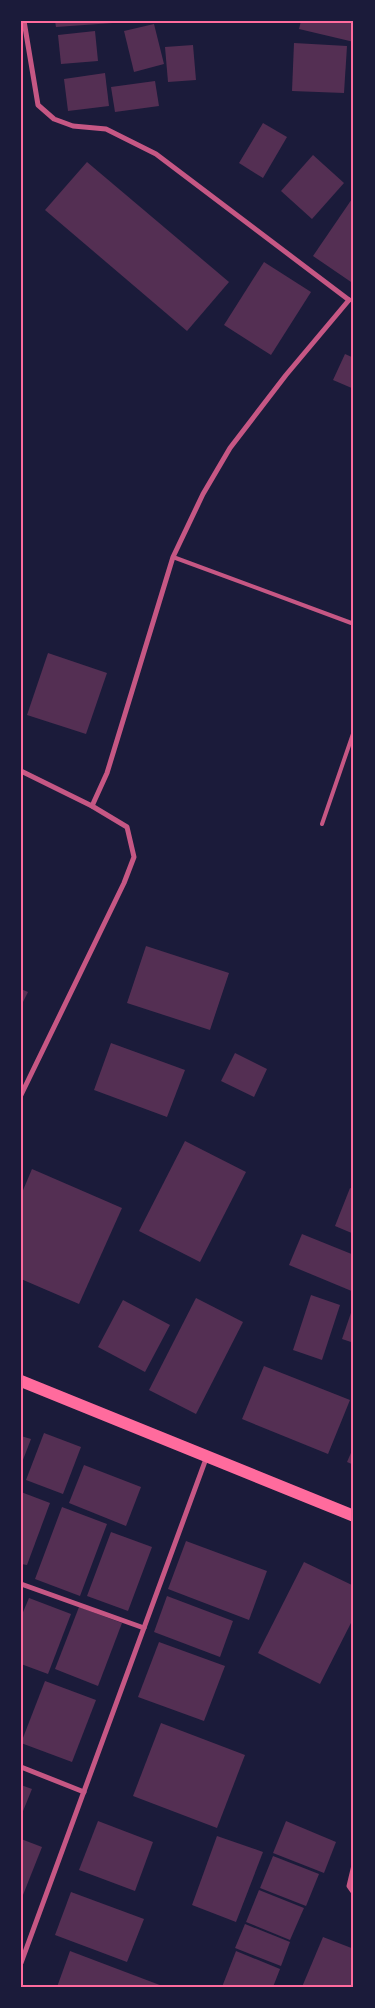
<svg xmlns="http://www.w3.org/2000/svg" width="375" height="2008" font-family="'Fira Sans Condensed',sans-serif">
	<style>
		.building { fill: #542f53 }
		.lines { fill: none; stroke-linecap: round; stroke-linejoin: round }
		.service { stroke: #c65784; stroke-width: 4 }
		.minor { stroke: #c65784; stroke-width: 5 }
		.primary { stroke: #ff6b9d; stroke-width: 12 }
		.neatline { fill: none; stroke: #ff6b9d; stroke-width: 2 }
	</style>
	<rect width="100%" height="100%" fill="#1b1b3a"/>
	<g class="building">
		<path d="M 55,21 L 113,21 L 113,23 L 56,27 Z"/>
		<path d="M 301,21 L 354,21 L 354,42 L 299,29 Z"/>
		<path d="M 154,24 L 164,64 L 134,72 L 124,31 Z"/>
		<path d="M 95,31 L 98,61 L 61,64 L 58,35 Z"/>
		<path d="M 294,43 L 347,46 L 344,93 L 292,91 Z"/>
		<path d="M 193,45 L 196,80 L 168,82 L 165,47 Z"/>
		<path d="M 105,73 L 109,106 L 68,111 L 64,79 Z"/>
		<path d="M 155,81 L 159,106 L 115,112 L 111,87 Z"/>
		<path d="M 263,123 L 287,137 L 263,178 L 239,163 Z"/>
		<path d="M 313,155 L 344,183 L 312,219 L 281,191 Z"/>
		<path d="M 87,162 L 229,282 L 187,331 L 45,210 Z"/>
		<path d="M 354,196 L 354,284 L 313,256 Z"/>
		<path d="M 264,262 L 311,292 L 271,355 L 224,325 Z"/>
		<path d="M 345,354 L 354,358 L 354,389 L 333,380 Z"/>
		<path d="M 48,653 L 107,673 L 86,734 L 27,715 Z"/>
		<path d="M 146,946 L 229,973 L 210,1030 L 127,1003 Z"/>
		<path d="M 21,989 L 28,992 L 21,1006 Z"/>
		<path d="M 111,1043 L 185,1070 L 167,1117 L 94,1090 Z"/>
		<path d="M 235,1053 L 267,1069 L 254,1097 L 221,1081 Z"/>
		<path d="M 185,1141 L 246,1172 L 200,1262 L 139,1231 Z"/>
		<path d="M 32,1169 L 122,1208 L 79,1304 L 21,1279 L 21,1195 Z"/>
		<path d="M 350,1188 L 354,1189 L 354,1234 L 335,1226 Z"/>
		<path d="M 302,1234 L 354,1255 L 354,1292 L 289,1265 Z"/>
		<path d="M 311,1295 L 340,1305 L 322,1360 L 293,1350 Z"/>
		<path d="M 196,1298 L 243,1322 L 196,1414 L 149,1390 Z"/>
		<path d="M 123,1300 L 170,1325 L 145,1372 L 98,1347 Z"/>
		<path d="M 353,1307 L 354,1307 L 354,1343 L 342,1339 Z"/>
		<path d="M 264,1366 L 350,1400 L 328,1454 L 242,1419 Z"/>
		<path d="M 44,1433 L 81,1447 L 63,1494 L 26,1480 Z"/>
		<path d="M 21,1436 L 31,1439 L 21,1465 Z"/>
		<path d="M 354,1446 L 354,1465 L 347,1462 Z"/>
		<path d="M 84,1465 L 141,1487 L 126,1526 L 69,1503 Z"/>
		<path d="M 21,1492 L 50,1503 L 27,1565 L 21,1564 Z"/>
		<path d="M 62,1507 L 107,1524 L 80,1596 L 35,1579 Z"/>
		<path d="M 111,1532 L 152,1547 L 128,1611 L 87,1596 Z"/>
		<path d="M 186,1541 L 267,1571 L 249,1620 L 168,1589 Z"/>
		<path d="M 304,1562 L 354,1586 L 354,1617 L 320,1684 L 258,1653 Z"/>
		<path d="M 167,1596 L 233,1621 L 220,1657 L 154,1632 Z"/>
		<path d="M 29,1598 L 71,1614 L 48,1674 L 21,1664 L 21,1617 Z"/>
		<path d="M 79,1607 L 122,1623 L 98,1686 L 55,1669 Z"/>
		<path d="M 159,1642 L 225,1666 L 204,1721 L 138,1697 Z"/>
		<path d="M 45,1681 L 96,1700 L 72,1762 L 21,1743 Z"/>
		<path d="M 161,1723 L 245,1755 L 217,1828 L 133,1796 Z"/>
		<path d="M 21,1785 L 32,1789 L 21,1816 Z"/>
		<path d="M 98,1821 L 153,1842 L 135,1891 L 79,1870 Z"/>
		<path d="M 286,1821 L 336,1842 L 324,1873 L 273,1853 Z"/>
		<path d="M 217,1836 L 263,1852 L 236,1922 L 192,1905 Z"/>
		<path d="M 21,1839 L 42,1847 L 21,1900 Z"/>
		<path d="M 273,1856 L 319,1874 L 306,1906 L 260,1888 Z"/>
		<path d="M 259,1890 L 304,1908 L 290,1940 L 246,1922 Z"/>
		<path d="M 71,1892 L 144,1919 L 127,1962 L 55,1935 Z"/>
		<path d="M 245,1924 L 290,1942 L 281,1966 L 235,1948 Z"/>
		<path d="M 323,1937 L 354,1949 L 354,1987 L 302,1987 Z"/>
		<path d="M 70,1951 L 165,1987 L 57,1987 Z"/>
		<path d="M 236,1951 L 280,1969 L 273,1987 L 222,1987 Z"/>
	</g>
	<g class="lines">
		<g class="service">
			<path d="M 173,557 L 354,624"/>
			<path d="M 322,824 L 354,731"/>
		</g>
		<g class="minor">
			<path d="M 24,21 L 38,105 L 54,119 L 73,126 L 106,129 L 156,154 L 349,300"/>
			<path d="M 21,771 L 92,806 L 127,827 L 134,857 L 124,883 L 21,1095"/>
			<path d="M 92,806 L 107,773 L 173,557 L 203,494 L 230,448 L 286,375 L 349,300"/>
			<path d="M 21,1584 L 144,1628"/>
			<path d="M 21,1767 L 84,1792"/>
			<path d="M 354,1865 L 349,1886 L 354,1893"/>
			<path d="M 21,1963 L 207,1456"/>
		</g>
		<path class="primary" d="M 21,1381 L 354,1516"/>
	</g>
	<rect width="375" height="2008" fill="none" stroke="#1b1b3a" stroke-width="45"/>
	<rect x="22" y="22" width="330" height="1964" class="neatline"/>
</svg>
